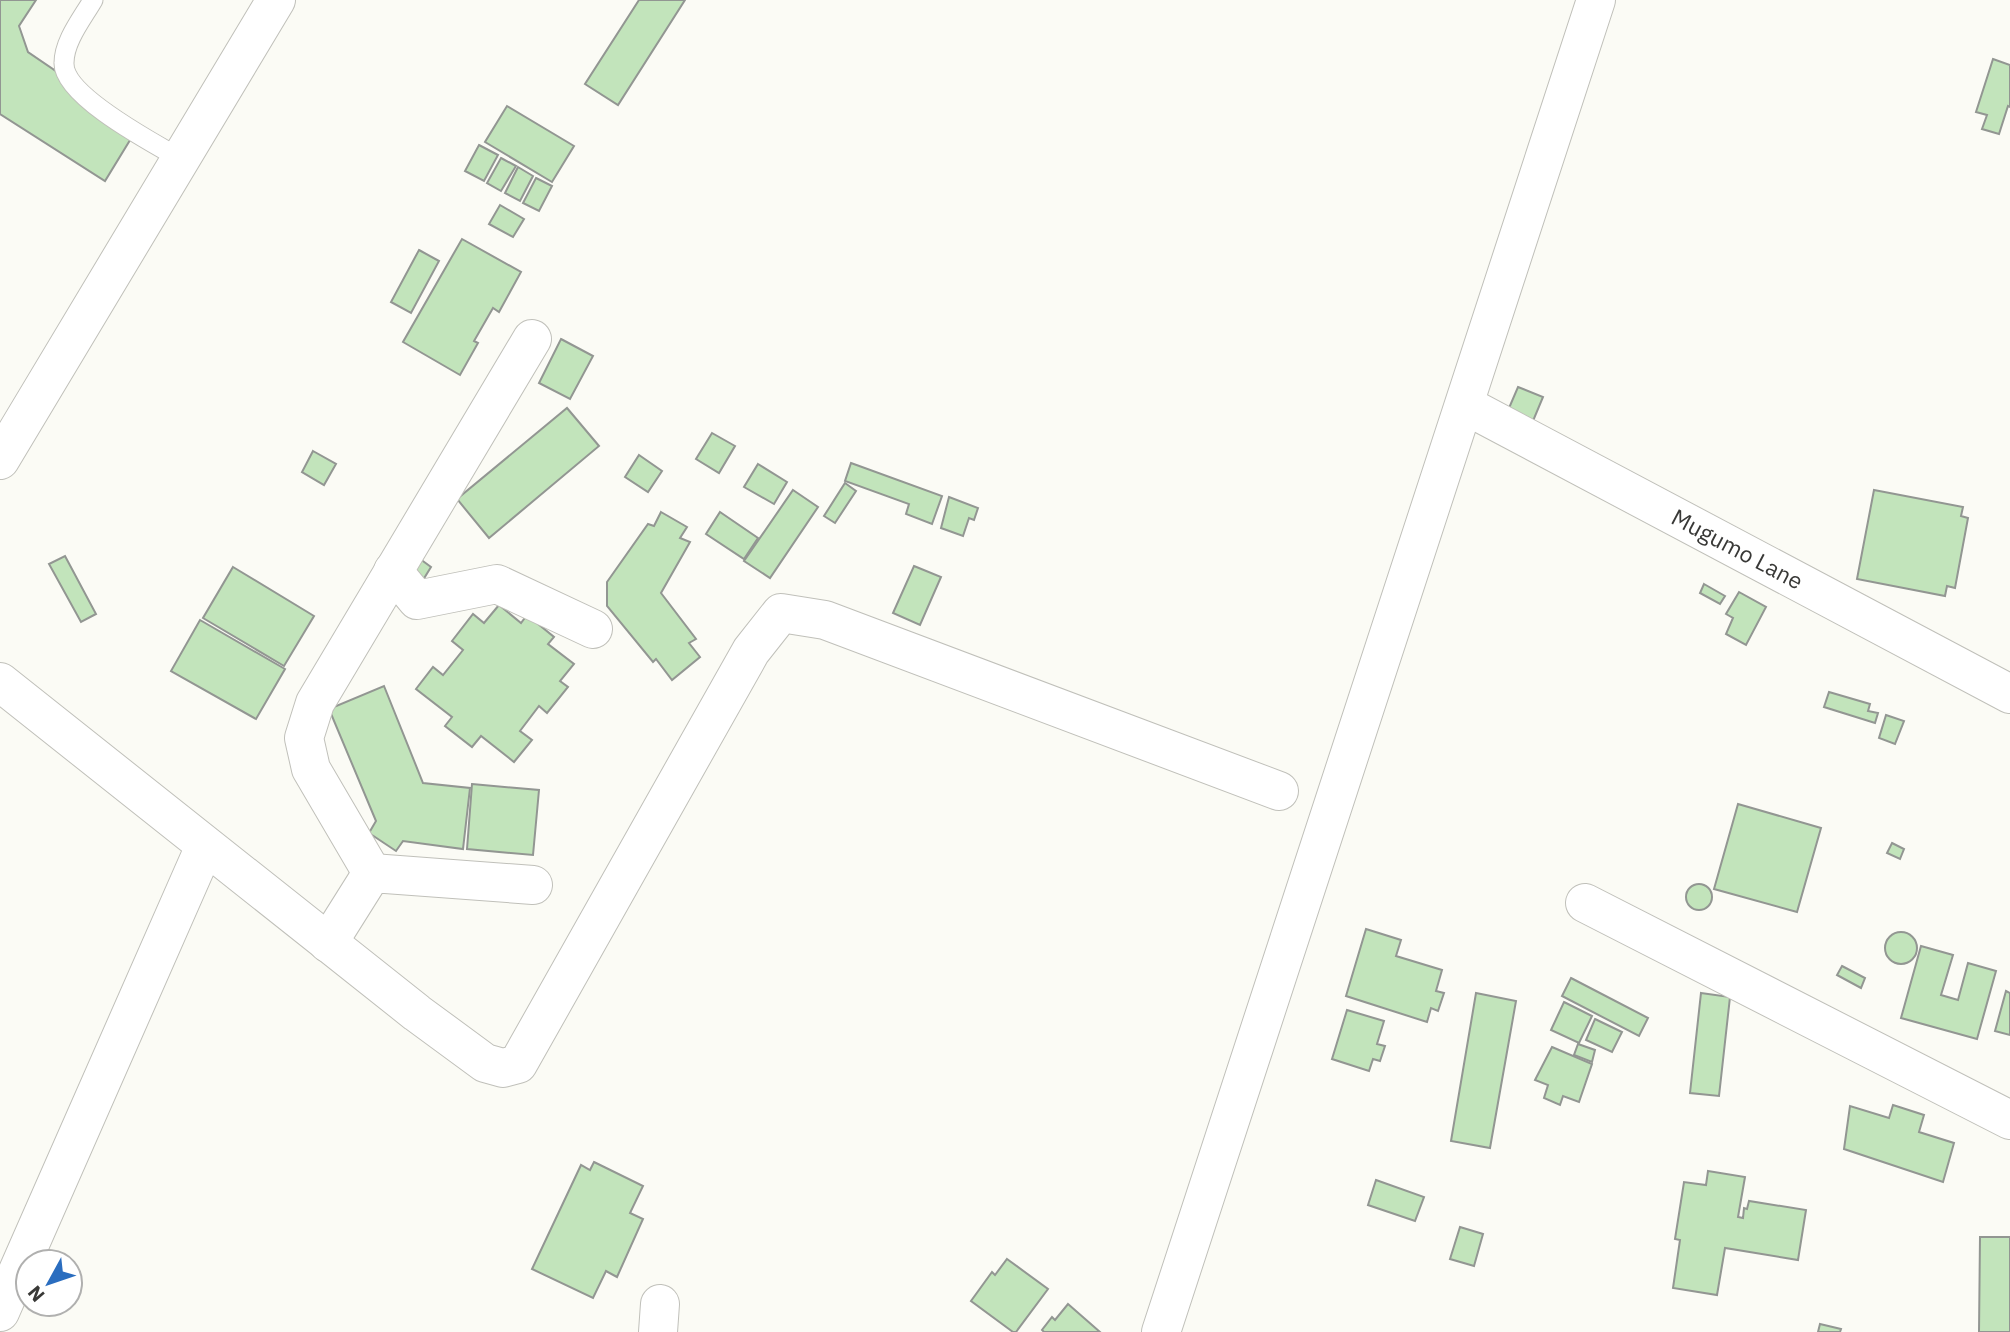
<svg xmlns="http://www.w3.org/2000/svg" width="2010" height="1332" font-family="'IBM Plex Sans',sans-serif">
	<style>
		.building { fill: #c2e4bb; stroke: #929692; stroke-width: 2 }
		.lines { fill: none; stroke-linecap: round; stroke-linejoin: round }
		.service-casing { stroke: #c0c0ba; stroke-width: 21 }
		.minor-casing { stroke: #c0c0ba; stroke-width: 40 }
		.service { stroke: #fff; stroke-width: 19 }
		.minor { stroke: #fff; stroke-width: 38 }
		.labels { text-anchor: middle; stroke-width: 6; stroke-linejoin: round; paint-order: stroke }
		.street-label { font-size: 23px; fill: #393937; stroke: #fff }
	</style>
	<rect width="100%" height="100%" fill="#fbfbf5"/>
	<g class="building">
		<path d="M 0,0 L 36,0 L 19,26 L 28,52 L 138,127 L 105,181 L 0,114 Z"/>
		<path d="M 639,0 L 685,0 L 618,105 L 585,84 Z"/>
		<path d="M 1993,59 L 2010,65 L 2010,107 L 2008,106 L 1999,134 L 1982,129 L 1987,115 L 1976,112 Z"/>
		<path d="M 507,106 L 574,146 L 552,182 L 485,142 Z"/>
		<path d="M 479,145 L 498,155 L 484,181 L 465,171 Z"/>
		<path d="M 501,158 L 516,166 L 501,191 L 487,183 Z"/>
		<path d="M 518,167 L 533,176 L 520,201 L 505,193 Z"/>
		<path d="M 536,178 L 552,186 L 539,211 L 523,203 Z"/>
		<path d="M 500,205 L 524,219 L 513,237 L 489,224 Z"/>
		<path d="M 462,239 L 521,272 L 499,312 L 493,308 L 474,341 L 478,343 L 460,375 L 403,342 Z"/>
		<path d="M 419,250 L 439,261 L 411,313 L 391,302 Z"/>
		<path d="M 561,339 L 593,356 L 570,399 L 539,383 Z"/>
		<path d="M 1518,387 L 1543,397 L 1528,433 L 1503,422 Z"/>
		<path d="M 567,408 L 599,446 L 489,538 L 457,499 Z"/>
		<path d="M 712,433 L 735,446 L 719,473 L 696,459 Z"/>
		<path d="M 313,451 L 336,464 L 324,485 L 302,472 Z"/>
		<path d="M 639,455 L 662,471 L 648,492 L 625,477 Z"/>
		<path d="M 851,463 L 942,496 L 932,524 L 906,514 L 909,504 L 845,481 Z"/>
		<path d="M 758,464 L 787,482 L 774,504 L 744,487 Z"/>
		<path d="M 845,483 L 856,491 L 835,523 L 824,516 Z"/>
		<path d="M 793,490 L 818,507 L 770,578 L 744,561 Z"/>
		<path d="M 1874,490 L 1963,507 L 1961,516 L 1968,518 L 1955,588 L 1947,586 L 1945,596 L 1857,579 Z"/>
		<path d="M 949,497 L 978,508 L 974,520 L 969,518 L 963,536 L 941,528 Z"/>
		<path d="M 661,512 L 687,527 L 680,538 L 690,542 L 661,593 L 696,639 L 689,643 L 700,657 L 672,680 L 656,659 L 653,662 L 607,606 L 607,582 L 648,524 L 654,526 Z"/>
		<path d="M 720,512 L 758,538 L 744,559 L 706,534 Z"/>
		<path d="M 65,556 L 96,614 L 81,622 L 49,564 Z"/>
		<path d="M 416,556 L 431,567 L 423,580 L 407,569 Z"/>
		<path d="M 914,566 L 941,577 L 920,625 L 893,613 Z"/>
		<path d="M 233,567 L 314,616 L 284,666 L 203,618 Z"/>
		<path d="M 1704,584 L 1725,596 L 1720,604 L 1700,593 Z"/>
		<path d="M 1739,592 L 1766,607 L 1746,645 L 1726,634 L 1733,618 L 1726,614 Z"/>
		<path d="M 499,605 L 521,623 L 527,615 L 554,637 L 548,644 L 574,664 L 560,681 L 568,687 L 547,713 L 539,706 L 520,731 L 532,740 L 514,762 L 481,736 L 472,747 L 445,726 L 452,717 L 416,689 L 433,667 L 443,675 L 463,650 L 452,641 L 473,614 L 484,623 Z"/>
		<path d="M 200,620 L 285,669 L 256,719 L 171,671 Z"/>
		<path d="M 384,686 L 423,783 L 470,788 L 463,849 L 403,841 L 396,851 L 369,833 L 376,821 L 329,709 Z"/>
		<path d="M 1829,692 L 1870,704 L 1868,711 L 1878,713 L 1875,723 L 1824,707 Z"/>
		<path d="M 1886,715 L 1904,721 L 1895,744 L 1879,738 Z"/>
		<path d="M 472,784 L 539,790 L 533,855 L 467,849 Z"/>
		<path d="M 1738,804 L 1821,828 L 1797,912 L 1714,889 Z"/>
		<path d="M 1892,843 L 1904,849 L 1900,859 L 1887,853 Z"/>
		<circle cx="1699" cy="897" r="13"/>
		<path d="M 1366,929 L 1401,940 L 1396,956 L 1442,970 L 1436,991 L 1444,993 L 1438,1011 L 1431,1008 L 1427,1022 L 1346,996 Z"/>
		<circle cx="1901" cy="948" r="16"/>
		<path d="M 1921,946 L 1953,955 L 1941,995 L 1958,1000 L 1968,963 L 1996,971 L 1977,1039 L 1901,1018 Z"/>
		<path d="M 1842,966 L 1865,978 L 1861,988 L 1837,975 Z"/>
		<path d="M 1571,978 L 1648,1018 L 1639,1036 L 1562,996 Z"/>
		<path d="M 2006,991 L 2010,993 L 2010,1035 L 1995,1031 Z"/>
		<path d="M 1476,993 L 1516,1001 L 1490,1148 L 1451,1141 Z"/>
		<path d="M 1701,993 L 1730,997 L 1719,1096 L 1690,1093 Z"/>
		<path d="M 1564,1002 L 1592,1016 L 1579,1043 L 1551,1030 Z"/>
		<path d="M 1347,1010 L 1384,1021 L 1377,1044 L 1385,1046 L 1380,1061 L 1373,1059 L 1369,1071 L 1332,1059 Z"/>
		<path d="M 1595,1019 L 1622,1032 L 1612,1052 L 1586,1040 Z"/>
		<path d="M 1578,1044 L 1595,1050 L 1592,1062 L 1574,1055 Z"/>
		<path d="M 1552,1047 L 1592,1064 L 1579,1102 L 1563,1096 L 1560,1105 L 1544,1098 L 1548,1085 L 1535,1080 Z"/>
		<path d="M 1893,1105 L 1924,1115 L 1919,1132 L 1954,1143 L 1943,1182 L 1844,1149 L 1850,1106 L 1889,1118 Z"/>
		<path d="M 594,1162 L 643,1186 L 630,1213 L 643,1219 L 617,1277 L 606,1271 L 593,1298 L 532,1269 L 581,1165 L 590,1170 Z"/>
		<path d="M 1708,1171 L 1745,1177 L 1738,1217 L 1743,1218 L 1744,1208 L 1747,1209 L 1749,1201 L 1806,1210 L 1798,1260 L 1725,1248 L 1717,1295 L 1673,1288 L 1680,1240 L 1675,1239 L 1684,1182 L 1706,1185 Z"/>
		<path d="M 1376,1180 L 1424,1197 L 1415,1221 L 1368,1205 Z"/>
		<path d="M 1460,1227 L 1483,1234 L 1474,1266 L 1450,1259 Z"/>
		<path d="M 1980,1237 L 2010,1237 L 2010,1332 L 1979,1332 Z"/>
		<path d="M 1007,1259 L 1048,1289 L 1016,1332 L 1013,1332 L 971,1301 L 992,1272 L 995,1275 Z"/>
		<path d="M 1068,1304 L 1100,1332 L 1044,1332 L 1042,1330 L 1052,1317 L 1055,1320 Z"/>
		<path d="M 1820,1324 L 1841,1329 L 1840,1332 L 1818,1332 Z"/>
	</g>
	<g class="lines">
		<defs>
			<path id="service" d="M 93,0 C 82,19 64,41 64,63 C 63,96 155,144 181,159"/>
			<g id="minor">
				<path id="s1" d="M 1465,405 L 2010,694"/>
				<path d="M 0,460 L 276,0"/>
				<path d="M 393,571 L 417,600 L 497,584 L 593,629"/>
				<path d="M 0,682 L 417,1013 L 485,1063 L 503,1068 L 518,1064 L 751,651 L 781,613 L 825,620 L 1279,791"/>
				<path d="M 372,873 L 311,769 L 304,738 L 315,703 L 532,339"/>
				<path d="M 1585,903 L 2010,1120"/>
				<path d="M 328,943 L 372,873 L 533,885"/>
				<path d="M 0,1312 L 205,846"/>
				<path d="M 658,1332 L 660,1304"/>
				<path d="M 1161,1332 L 1596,0"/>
			</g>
		</defs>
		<use href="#service" class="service-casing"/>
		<use href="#minor" class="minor-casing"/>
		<use href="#service" class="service"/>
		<use href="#minor" class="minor"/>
	</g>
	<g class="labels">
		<g class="street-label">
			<text dy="8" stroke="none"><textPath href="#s1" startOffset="308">Mugumo Lane</textPath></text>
		</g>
	</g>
	<g transform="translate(49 1283) rotate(230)"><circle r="33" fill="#ffffff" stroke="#b0b0af" stroke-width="2"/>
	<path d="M0-5L12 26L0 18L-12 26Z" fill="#2a6dbf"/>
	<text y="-10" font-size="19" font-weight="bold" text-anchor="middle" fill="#393937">N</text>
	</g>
</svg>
